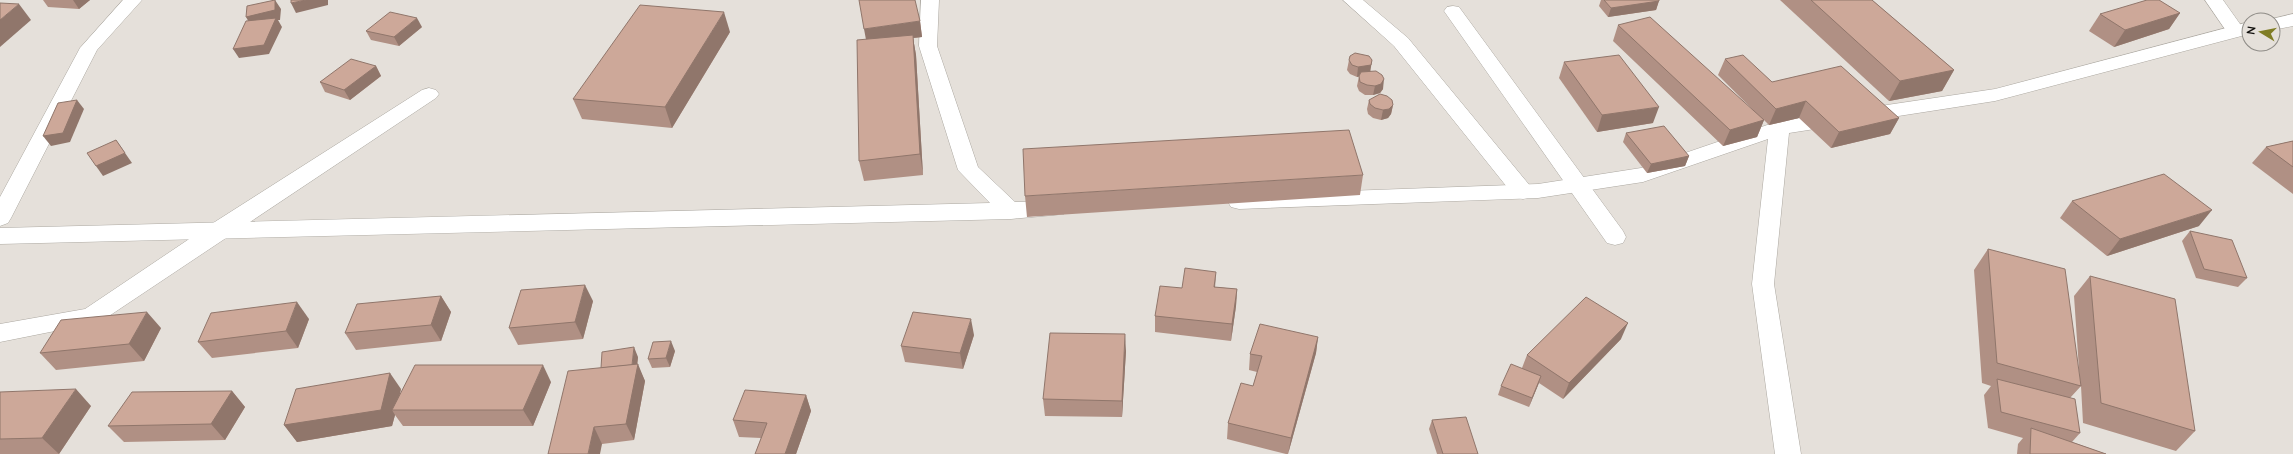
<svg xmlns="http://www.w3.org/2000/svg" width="2293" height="454" font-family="Lato,sans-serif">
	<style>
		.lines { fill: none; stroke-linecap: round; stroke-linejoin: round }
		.lane-casing { stroke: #aca8a1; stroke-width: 1 }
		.street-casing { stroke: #aca8a1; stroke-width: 1 }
		.lane { fill: #fff; fill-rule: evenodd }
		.street { fill: #fff; fill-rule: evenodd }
		.wall { fill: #b09084 }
		.shaded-wall { fill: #90766b }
		.building { fill: #cda899; stroke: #90766b }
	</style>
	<rect width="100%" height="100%" fill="#e5e0da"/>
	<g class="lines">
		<defs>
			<g id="lane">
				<path d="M 123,0 L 142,0 L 97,50 L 11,218 L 8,223 L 0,226 L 0,197 L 80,48 Z"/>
				<path d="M 921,0 L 939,0 L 937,46 L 978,167 L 1015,202 L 1056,201 L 1064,204 L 1067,209 L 1064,214 L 1011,219 L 0,244 L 0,228 L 990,203 L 958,170 L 919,46 Z"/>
				<path d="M 2293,14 L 2293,26 L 2273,30 L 2273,20 L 2267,20 Z"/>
				<path d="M 2249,22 L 2249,34 L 1995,101 L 1789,133 L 1774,284 L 1801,454 L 1775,454 L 1752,284 L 1768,139 L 1643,182 L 1538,198 L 1239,209 L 1231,207 L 1228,202 L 1231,197 L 1239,195 L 1538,184 L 1641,168 L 1779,121 L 1995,89 Z"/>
			</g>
			<g id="street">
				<path d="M 1343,0 L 1363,0 L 1408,38 L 1531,187 L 1534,192 L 1531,197 L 1523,199 L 1515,197 L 1394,46 Z"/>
				<path d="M 2205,0 L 2223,0 L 2245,31 L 2243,35 L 2236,37 L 2229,35 Z"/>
				<path d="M 1453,6 L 1459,7 L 1623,231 L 1626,237 L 1623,243 L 1615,245 L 1607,243 L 1444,11 L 1447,7 Z"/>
				<path d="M 429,88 L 436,90 L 439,94 L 436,98 L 100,322 L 0,342 L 0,324 L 85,309 L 210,225 L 422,90 Z"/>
			</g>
		</defs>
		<use href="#lane" class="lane-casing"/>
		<use href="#street" class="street-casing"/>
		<use href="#lane" class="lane"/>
		<use href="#street" class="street"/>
	</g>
	<g class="wall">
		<path d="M 43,0 L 90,0 L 79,9 L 48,7 Z"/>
		<path d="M 1601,0 L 1659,0 L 1656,10 L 1608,17 L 1599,6 Z"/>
		<path d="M 1780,0 L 1872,0 L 1954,70 L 1942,91 L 1889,101 Z"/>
		<path d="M 2180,13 L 2169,29 L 2114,47 L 2089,31 L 2100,14 Z"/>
		<path d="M 920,21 L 922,37 L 913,38 L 916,55 L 923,175 L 864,181 L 859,161 L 866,39 Z"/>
		<path d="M 1618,25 L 1760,117 L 1718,75 L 1725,59 L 1772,82 L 1899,118 L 1890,134 L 1831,148 L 1799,118 L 1769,125 L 1764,120 L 1757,137 L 1723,146 L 1613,41 Z"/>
		<path d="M 422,27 L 399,46 L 371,40 L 366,31 Z"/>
		<path d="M 730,32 L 672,128 L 582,119 L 573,99 Z"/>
		<path d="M 1349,60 L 1370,72 L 1383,89 L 1380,93 L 1373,95 L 1365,95 L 1359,91 L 1357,86 L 1359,76 L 1357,77 L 1350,74 L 1347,70 Z"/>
		<path d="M 1564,62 L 1653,123 L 1597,132 L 1559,78 Z"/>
		<path d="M 376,66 L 381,76 L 350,100 L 325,92 L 320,82 Z"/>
		<path d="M 1369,100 L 1393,105 L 1391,114 L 1388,118 L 1381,120 L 1373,118 L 1368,114 L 1367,109 Z"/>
		<path d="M 1626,133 L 1689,156 L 1685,166 L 1647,173 L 1623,142 Z"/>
		<path d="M 2293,141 L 2293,194 L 2252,163 L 2266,147 Z"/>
		<path d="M 1363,175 L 1360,195 L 1027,217 L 1025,196 Z"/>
		<path d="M 2072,201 L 2199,226 L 2107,256 L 2060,218 Z"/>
		<path d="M 2190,231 L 2247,278 L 2238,287 L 2196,278 L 2182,241 Z"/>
		<path d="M 1988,249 L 2080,384 L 2074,296 L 2090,276 L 2195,431 L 2176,451 L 2083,423 L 2081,386 L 2070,398 L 2080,433 L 2072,442 L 2106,454 L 2017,454 L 2018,444 L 2023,438 L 1988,428 L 1984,395 L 1991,386 L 1982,383 L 1974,270 Z"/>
		<path d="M 1216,287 L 1237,289 L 1236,306 L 1231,341 L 1155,332 L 1155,316 L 1182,288 Z"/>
		<path d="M 441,296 L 451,312 L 441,341 L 356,350 L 345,333 Z"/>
		<path d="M 593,301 L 583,339 L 518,345 L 509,328 Z"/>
		<path d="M 309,319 L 298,348 L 212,358 L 198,342 Z"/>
		<path d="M 161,328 L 144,361 L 56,370 L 40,353 Z"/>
		<path d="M 974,335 L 963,369 L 905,362 L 901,346 Z"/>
		<path d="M 1318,337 L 1316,353 L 1288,454 L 1286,454 L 1227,439 L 1228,423 L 1253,386 L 1257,372 L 1249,370 L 1250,354 Z"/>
		<path d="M 1621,339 L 1563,399 L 1539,383 L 1529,407 L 1498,395 L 1501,386 L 1522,368 L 1527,355 Z"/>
		<path d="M 675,351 L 670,367 L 652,368 L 648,359 Z"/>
		<path d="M 1126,351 L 1122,417 L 1045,416 L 1043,399 Z"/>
		<path d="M 638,357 L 637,364 L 645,381 L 634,440 L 602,444 L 548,454 Z"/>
		<path d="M 551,382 L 533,426 L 403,426 L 395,415 L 392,426 L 297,442 L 284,425 L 401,389 L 400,393 Z"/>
		<path d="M 232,391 L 245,407 L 225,440 L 124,442 L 108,426 Z"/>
		<path d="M 0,392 L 91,406 L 59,454 L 0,454 Z"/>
		<path d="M 806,395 L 811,411 L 796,454 L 755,454 L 761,438 L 739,437 L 733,420 Z"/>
		<path d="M 1432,420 L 1478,454 L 1437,454 L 1429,429 Z"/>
	</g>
	<g class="shaded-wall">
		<path d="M 73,0 L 90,0 L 79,9 Z"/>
		<path d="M 275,0 L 281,9 L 280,20 L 278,20 L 282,27 L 269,54 L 239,58 L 233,49 L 251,26 L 246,17 Z"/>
		<path d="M 306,0 L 328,0 L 328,5 L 296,13 L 291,3 Z"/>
		<path d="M 1659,1 L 1656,10 L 1608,17 L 1611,8 Z"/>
		<path d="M 19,4 L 31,20 L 0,47 L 0,20 Z"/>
		<path d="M 724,12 L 730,32 L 672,128 L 665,107 Z"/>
		<path d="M 2180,13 L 2169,29 L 2114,47 L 2125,30 Z"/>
		<path d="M 417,18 L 422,27 L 399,46 L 394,37 Z"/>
		<path d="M 920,21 L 922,37 L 913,38 L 916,55 L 923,175 L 920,154 L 867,45 L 864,29 Z"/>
		<path d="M 1372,60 L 1370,74 L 1357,77 L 1358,67 Z"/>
		<path d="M 376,66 L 381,76 L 350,100 L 344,90 Z"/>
		<path d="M 1954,70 L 1942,91 L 1889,101 L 1900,81 Z"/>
		<path d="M 1384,79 L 1383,89 L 1380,93 L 1373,95 L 1375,86 Z"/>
		<path d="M 77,100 L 84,109 L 70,142 L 51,146 L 43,136 Z"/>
		<path d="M 1806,101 L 1799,118 L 1769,125 L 1776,109 Z"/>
		<path d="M 1393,105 L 1391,114 L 1388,118 L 1381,120 L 1383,110 Z"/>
		<path d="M 1659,107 L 1653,123 L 1597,132 L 1602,115 Z"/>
		<path d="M 1899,118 L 1890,134 L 1831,148 L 1839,132 Z"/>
		<path d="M 1764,120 L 1757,137 L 1723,146 L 1730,130 Z"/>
		<path d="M 116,140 L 132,163 L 103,176 L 96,166 Z"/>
		<path d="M 1689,156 L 1685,166 L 1647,173 L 1651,164 Z"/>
		<path d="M 2212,210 L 2199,226 L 2107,256 L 2120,239 Z"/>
		<path d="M 1216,272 L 1215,288 L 1214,287 Z"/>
		<path d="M 585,285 L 593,301 L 583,339 L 575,322 Z"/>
		<path d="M 1237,289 L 1236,306 L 1231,341 L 1232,324 Z"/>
		<path d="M 441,296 L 451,312 L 441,341 L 431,325 Z"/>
		<path d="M 297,302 L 309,319 L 298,348 L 286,331 Z"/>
		<path d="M 147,312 L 161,328 L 144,361 L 129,344 Z"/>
		<path d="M 971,319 L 974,335 L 963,369 L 960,353 Z"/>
		<path d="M 1628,323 L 1621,339 L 1563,399 L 1569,383 Z"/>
		<path d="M 1125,334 L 1126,351 L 1122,417 L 1122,401 Z"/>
		<path d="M 1318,337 L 1316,353 L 1288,454 L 1291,438 Z"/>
		<path d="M 671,341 L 675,351 L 670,367 L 666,358 Z"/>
		<path d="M 634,347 L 638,357 L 637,367 L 638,364 L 645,381 L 634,440 L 626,424 Z"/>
		<path d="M 543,365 L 551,382 L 533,426 L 523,410 Z"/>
		<path d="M 390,373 L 401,389 L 396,410 L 392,410 L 395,415 L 392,426 L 297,442 L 284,425 Z"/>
		<path d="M 1541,376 L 1538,385 L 1529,407 L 1532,398 Z"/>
		<path d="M 76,389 L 91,406 L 59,454 L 42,438 Z"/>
		<path d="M 232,391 L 245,407 L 225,440 L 211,424 Z"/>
		<path d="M 806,395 L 811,411 L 796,454 L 785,454 Z"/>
		<path d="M 594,427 L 602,444 L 600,454 L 588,454 Z"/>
	</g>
	<g class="building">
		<path d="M 275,0 L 275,10 L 246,17 L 247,6 Z"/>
		<path d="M 291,0 L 306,0 L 291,3 Z"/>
		<path d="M 859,0 L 915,0 L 920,21 L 864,29 Z"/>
		<path d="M 1604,0 L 1659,0 L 1659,1 L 1611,8 Z"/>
		<path d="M 1811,0 L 1872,0 L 1954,70 L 1900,81 Z"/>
		<path d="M 2147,0 L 2159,0 L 2180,13 L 2125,30 L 2100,14 Z"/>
		<path d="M 0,3 L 19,4 L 0,20 Z"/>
		<path d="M 640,5 L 724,12 L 665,107 L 573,99 Z"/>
		<path d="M 390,12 L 417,18 L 394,37 L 366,31 Z"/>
		<path d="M 1650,17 L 1764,120 L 1730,130 L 1618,25 Z"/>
		<path d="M 276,18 L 264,45 L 233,49 L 246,21 Z"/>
		<path d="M 913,35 L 920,154 L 859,161 L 857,40 Z"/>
		<path d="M 1355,53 L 1369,56 L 1372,60 L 1371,65 L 1358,67 L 1352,65 L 1349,60 L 1350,56 Z"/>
		<path d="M 1619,55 L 1659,107 L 1602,115 L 1564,62 Z"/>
		<path d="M 1743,55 L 1772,82 L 1841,66 L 1899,118 L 1839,132 L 1806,101 L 1776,109 L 1725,59 Z"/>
		<path d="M 351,59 L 376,66 L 344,90 L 320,82 Z"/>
		<path d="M 1376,71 L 1382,75 L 1384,79 L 1381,84 L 1375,86 L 1367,85 L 1360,82 L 1359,76 L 1361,72 Z"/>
		<path d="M 1380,94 L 1387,96 L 1392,100 L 1393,105 L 1389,109 L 1383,110 L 1375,108 L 1370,104 L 1369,100 Z"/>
		<path d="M 77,100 L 63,133 L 43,136 L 58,103 Z"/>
		<path d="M 1664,126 L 1689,156 L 1651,164 L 1626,133 Z"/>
		<path d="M 1349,130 L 1363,175 L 1025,196 L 1023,149 Z"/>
		<path d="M 116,140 L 125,153 L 96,166 L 87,153 Z"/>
		<path d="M 2293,141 L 2293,167 L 2266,147 Z"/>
		<path d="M 2164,174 L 2212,210 L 2120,239 L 2072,201 Z"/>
		<path d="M 2190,231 L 2232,240 L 2247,278 L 2204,269 Z"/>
		<path d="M 1988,249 L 2065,269 L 2081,386 L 1997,363 Z"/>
		<path d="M 1185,268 L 1216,272 L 1214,287 L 1237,289 L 1232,324 L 1155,316 L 1160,286 L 1182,288 Z"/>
		<path d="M 2090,276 L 2175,299 L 2195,431 L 2101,403 Z"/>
		<path d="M 585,285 L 575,322 L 509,328 L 521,290 Z"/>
		<path d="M 441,296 L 431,325 L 345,333 L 357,304 Z"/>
		<path d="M 1586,297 L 1628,323 L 1569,383 L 1527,355 Z"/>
		<path d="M 297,302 L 286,331 L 198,342 L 211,313 Z"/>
		<path d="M 147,312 L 129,344 L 40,353 L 61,320 Z"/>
		<path d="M 913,312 L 971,319 L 960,353 L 901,346 Z"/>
		<path d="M 1260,324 L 1318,337 L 1291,438 L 1228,423 L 1241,383 L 1253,386 L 1262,356 L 1250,354 Z"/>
		<path d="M 1050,333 L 1125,334 L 1122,401 L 1043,399 Z"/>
		<path d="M 671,341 L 666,358 L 648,359 L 653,342 Z"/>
		<path d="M 634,347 L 632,365 L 601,368 L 602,352 Z"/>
		<path d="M 638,364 L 626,424 L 594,427 L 588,454 L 548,454 L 568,371 Z"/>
		<path d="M 1511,364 L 1541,376 L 1532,398 L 1501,386 Z"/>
		<path d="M 415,365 L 543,365 L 523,410 L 392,410 Z"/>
		<path d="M 390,373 L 381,410 L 284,425 L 296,389 Z"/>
		<path d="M 1997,379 L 2075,399 L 2080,433 L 2001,412 Z"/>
		<path d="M 76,389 L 42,438 L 0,439 L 0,392 Z"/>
		<path d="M 745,390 L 806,395 L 785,454 L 755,454 L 767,423 L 733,420 Z"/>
		<path d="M 232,391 L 211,424 L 108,426 L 132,392 Z"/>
		<path d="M 1466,417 L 1478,454 L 1443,454 L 1432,420 Z"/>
		<path d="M 2031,428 L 2106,454 L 2030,454 Z"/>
	</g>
	<g transform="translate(2261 32) rotate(280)"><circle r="19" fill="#e5e0da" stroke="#8f8c87"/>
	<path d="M0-3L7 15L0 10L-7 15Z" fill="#807d25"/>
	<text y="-6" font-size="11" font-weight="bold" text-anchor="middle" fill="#0f0d0b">N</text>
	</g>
</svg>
